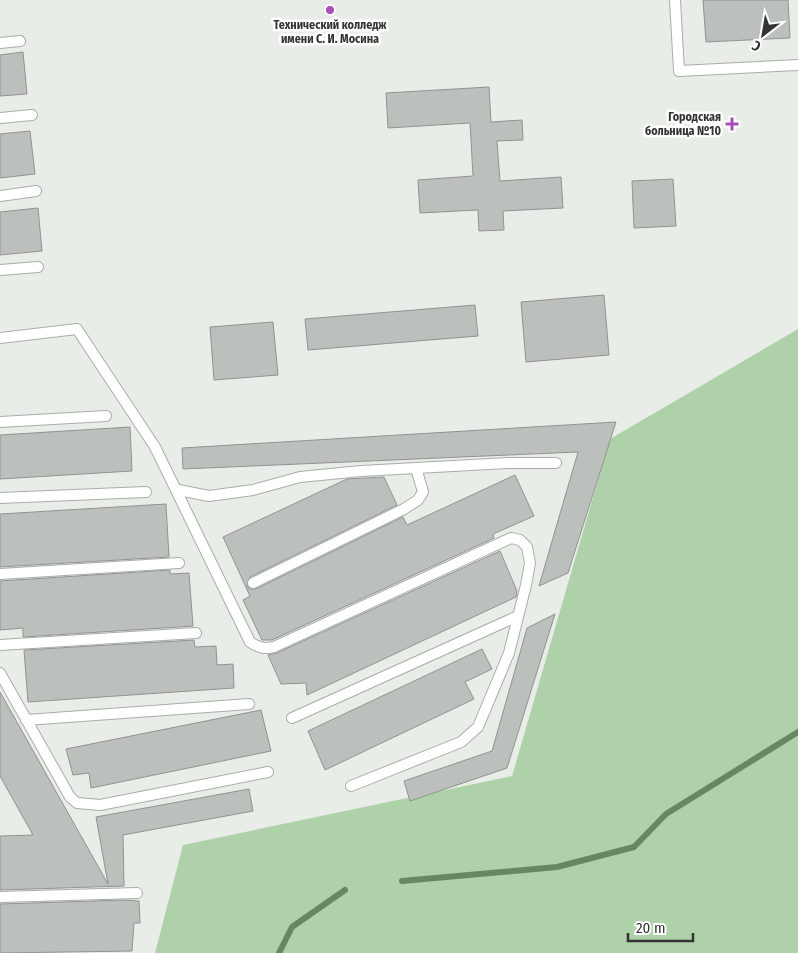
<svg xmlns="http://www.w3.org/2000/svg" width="798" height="953" font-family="'Fira Sans Condensed',sans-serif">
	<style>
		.green { fill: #afd1aa }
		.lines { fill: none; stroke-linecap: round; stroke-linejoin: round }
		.stream { stroke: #668861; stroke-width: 6 }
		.building { fill: #bcc0bc; stroke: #90938f }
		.service-casing { stroke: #a9ada9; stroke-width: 12 }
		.service { stroke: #fff; stroke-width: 10 }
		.poi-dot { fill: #a94eba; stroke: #fff; stroke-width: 2 }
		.labels { text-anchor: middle; stroke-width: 5; stroke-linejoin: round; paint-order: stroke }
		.poi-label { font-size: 12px; font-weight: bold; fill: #323332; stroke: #fff }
	</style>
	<rect width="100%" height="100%" fill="#e9ede8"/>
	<path class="green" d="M 798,329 L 798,953 L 155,953 L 183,845 L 512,776 L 610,439 Z"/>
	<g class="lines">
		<g class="stream">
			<path d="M 402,881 L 557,867 L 634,847 L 666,814 L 798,732"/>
			<path d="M 279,953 L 292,927 L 345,890"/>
		</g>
	</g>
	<g class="building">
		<path d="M 703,0 L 788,0 L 790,38 L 706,42 Z"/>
		<path d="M 23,52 L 27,94 L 0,96 L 0,55 Z"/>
		<path d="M 489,87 L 491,122 L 522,120 L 523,140 L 497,141 L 500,181 L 561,177 L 563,208 L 503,211 L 504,230 L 479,231 L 478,210 L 420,213 L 418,180 L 473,176 L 470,123 L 388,128 L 386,93 Z"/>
		<path d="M 30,131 L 35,174 L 0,178 L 0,134 Z"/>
		<path d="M 673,179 L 676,226 L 634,228 L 632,181 Z"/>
		<path d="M 38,208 L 42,251 L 0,255 L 0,212 Z"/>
		<path d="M 604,295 L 609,355 L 526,362 L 521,302 Z"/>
		<path d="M 475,305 L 478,336 L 308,350 L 305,319 Z"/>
		<path d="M 273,322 L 278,375 L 214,380 L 210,327 Z"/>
		<path d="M 616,422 L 568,573 L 539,586 L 578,452 L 183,469 L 182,448 Z"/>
		<path d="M 130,427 L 132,471 L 0,479 L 0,435 Z"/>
		<path d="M 515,475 L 534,516 L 493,534 L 494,538 L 272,640 L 262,640 L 243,600 L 250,596 L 223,537 L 347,479 L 384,477 L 397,505 L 250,577 L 247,586 L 250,589 L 256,589 L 403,517 L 407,525 Z"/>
		<path d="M 166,504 L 169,557 L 0,567 L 0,514 Z"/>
		<path d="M 500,551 L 517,591 L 516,597 L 307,695 L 306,683 L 281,684 L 268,655 L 277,653 Z"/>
		<path d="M 170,570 L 170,574 L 189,573 L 193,626 L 23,637 L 23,628 L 0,630 L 0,581 Z"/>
		<path d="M 555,614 L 507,768 L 410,801 L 404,781 L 492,751 L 527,628 Z"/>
		<path d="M 194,640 L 195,647 L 216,646 L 217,665 L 233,664 L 234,688 L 28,702 L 24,650 Z"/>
		<path d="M 482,649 L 492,669 L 465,682 L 474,699 L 325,770 L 308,731 Z"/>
		<path d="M 0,692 L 108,884 L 96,817 L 249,789 L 253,811 L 123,835 L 124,886 L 0,890 L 0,836 L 33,835 L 0,776 Z"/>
		<path d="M 261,710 L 271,751 L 91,788 L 89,773 L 73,775 L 66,749 Z"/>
		<path d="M 124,900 L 139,901 L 140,923 L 134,923 L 132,951 L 0,953 L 0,904 Z"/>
	</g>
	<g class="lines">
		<defs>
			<g id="service">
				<path d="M 675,0 L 679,71 L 798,65"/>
				<path d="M 0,43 L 20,41"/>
				<path d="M 0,118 L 32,115"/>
				<path d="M 0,196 L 36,191"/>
				<path d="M 0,270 L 38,267"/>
				<path d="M 0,338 L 77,329 L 155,447 L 250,642 C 259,648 264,649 274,647 L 511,538 L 520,540 L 527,547 L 530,563 L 526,585 L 509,653 L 478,727 L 461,742 L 351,786"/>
				<path d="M 0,422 L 106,416"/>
				<path d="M 178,490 L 209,496 L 253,490 L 300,477 L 361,471 L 508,463 L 556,463"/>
				<path d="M 0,498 L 146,492"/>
				<path d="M 0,574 L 179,563"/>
				<path d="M 253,583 L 404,509 L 418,500 L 423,492 L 416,468"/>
				<path d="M 0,645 L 196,633"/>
				<path d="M 0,673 L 70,797 L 77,803 L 100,805 L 268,772"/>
				<path d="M 292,718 L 518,616"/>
				<path d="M 26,720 L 249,704"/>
				<path d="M 0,897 L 137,893"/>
			</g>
		</defs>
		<use href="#service" class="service-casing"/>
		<use href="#service" class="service"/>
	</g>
	<g class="poi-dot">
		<circle cx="330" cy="10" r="5"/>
		<path d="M729.5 116.5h5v5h5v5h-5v5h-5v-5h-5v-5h5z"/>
	</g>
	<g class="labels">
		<g class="poi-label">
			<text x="330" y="29">Технический колледж<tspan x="330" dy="14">имени С. И. Мосина</tspan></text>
			<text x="721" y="121" text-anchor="end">Городская<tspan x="721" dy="14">больница №10</tspan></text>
		</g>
	</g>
	<g transform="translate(763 35) rotate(211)" stroke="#ffffff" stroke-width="4" paint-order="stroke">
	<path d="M0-4L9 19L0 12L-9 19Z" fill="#323332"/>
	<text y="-8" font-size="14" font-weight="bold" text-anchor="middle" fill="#323332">С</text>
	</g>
	<path d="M628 933v8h65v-8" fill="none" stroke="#323332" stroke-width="2.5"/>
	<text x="636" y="933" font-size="15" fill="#323332" stroke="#ffffff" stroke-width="4" paint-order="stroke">20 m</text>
</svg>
